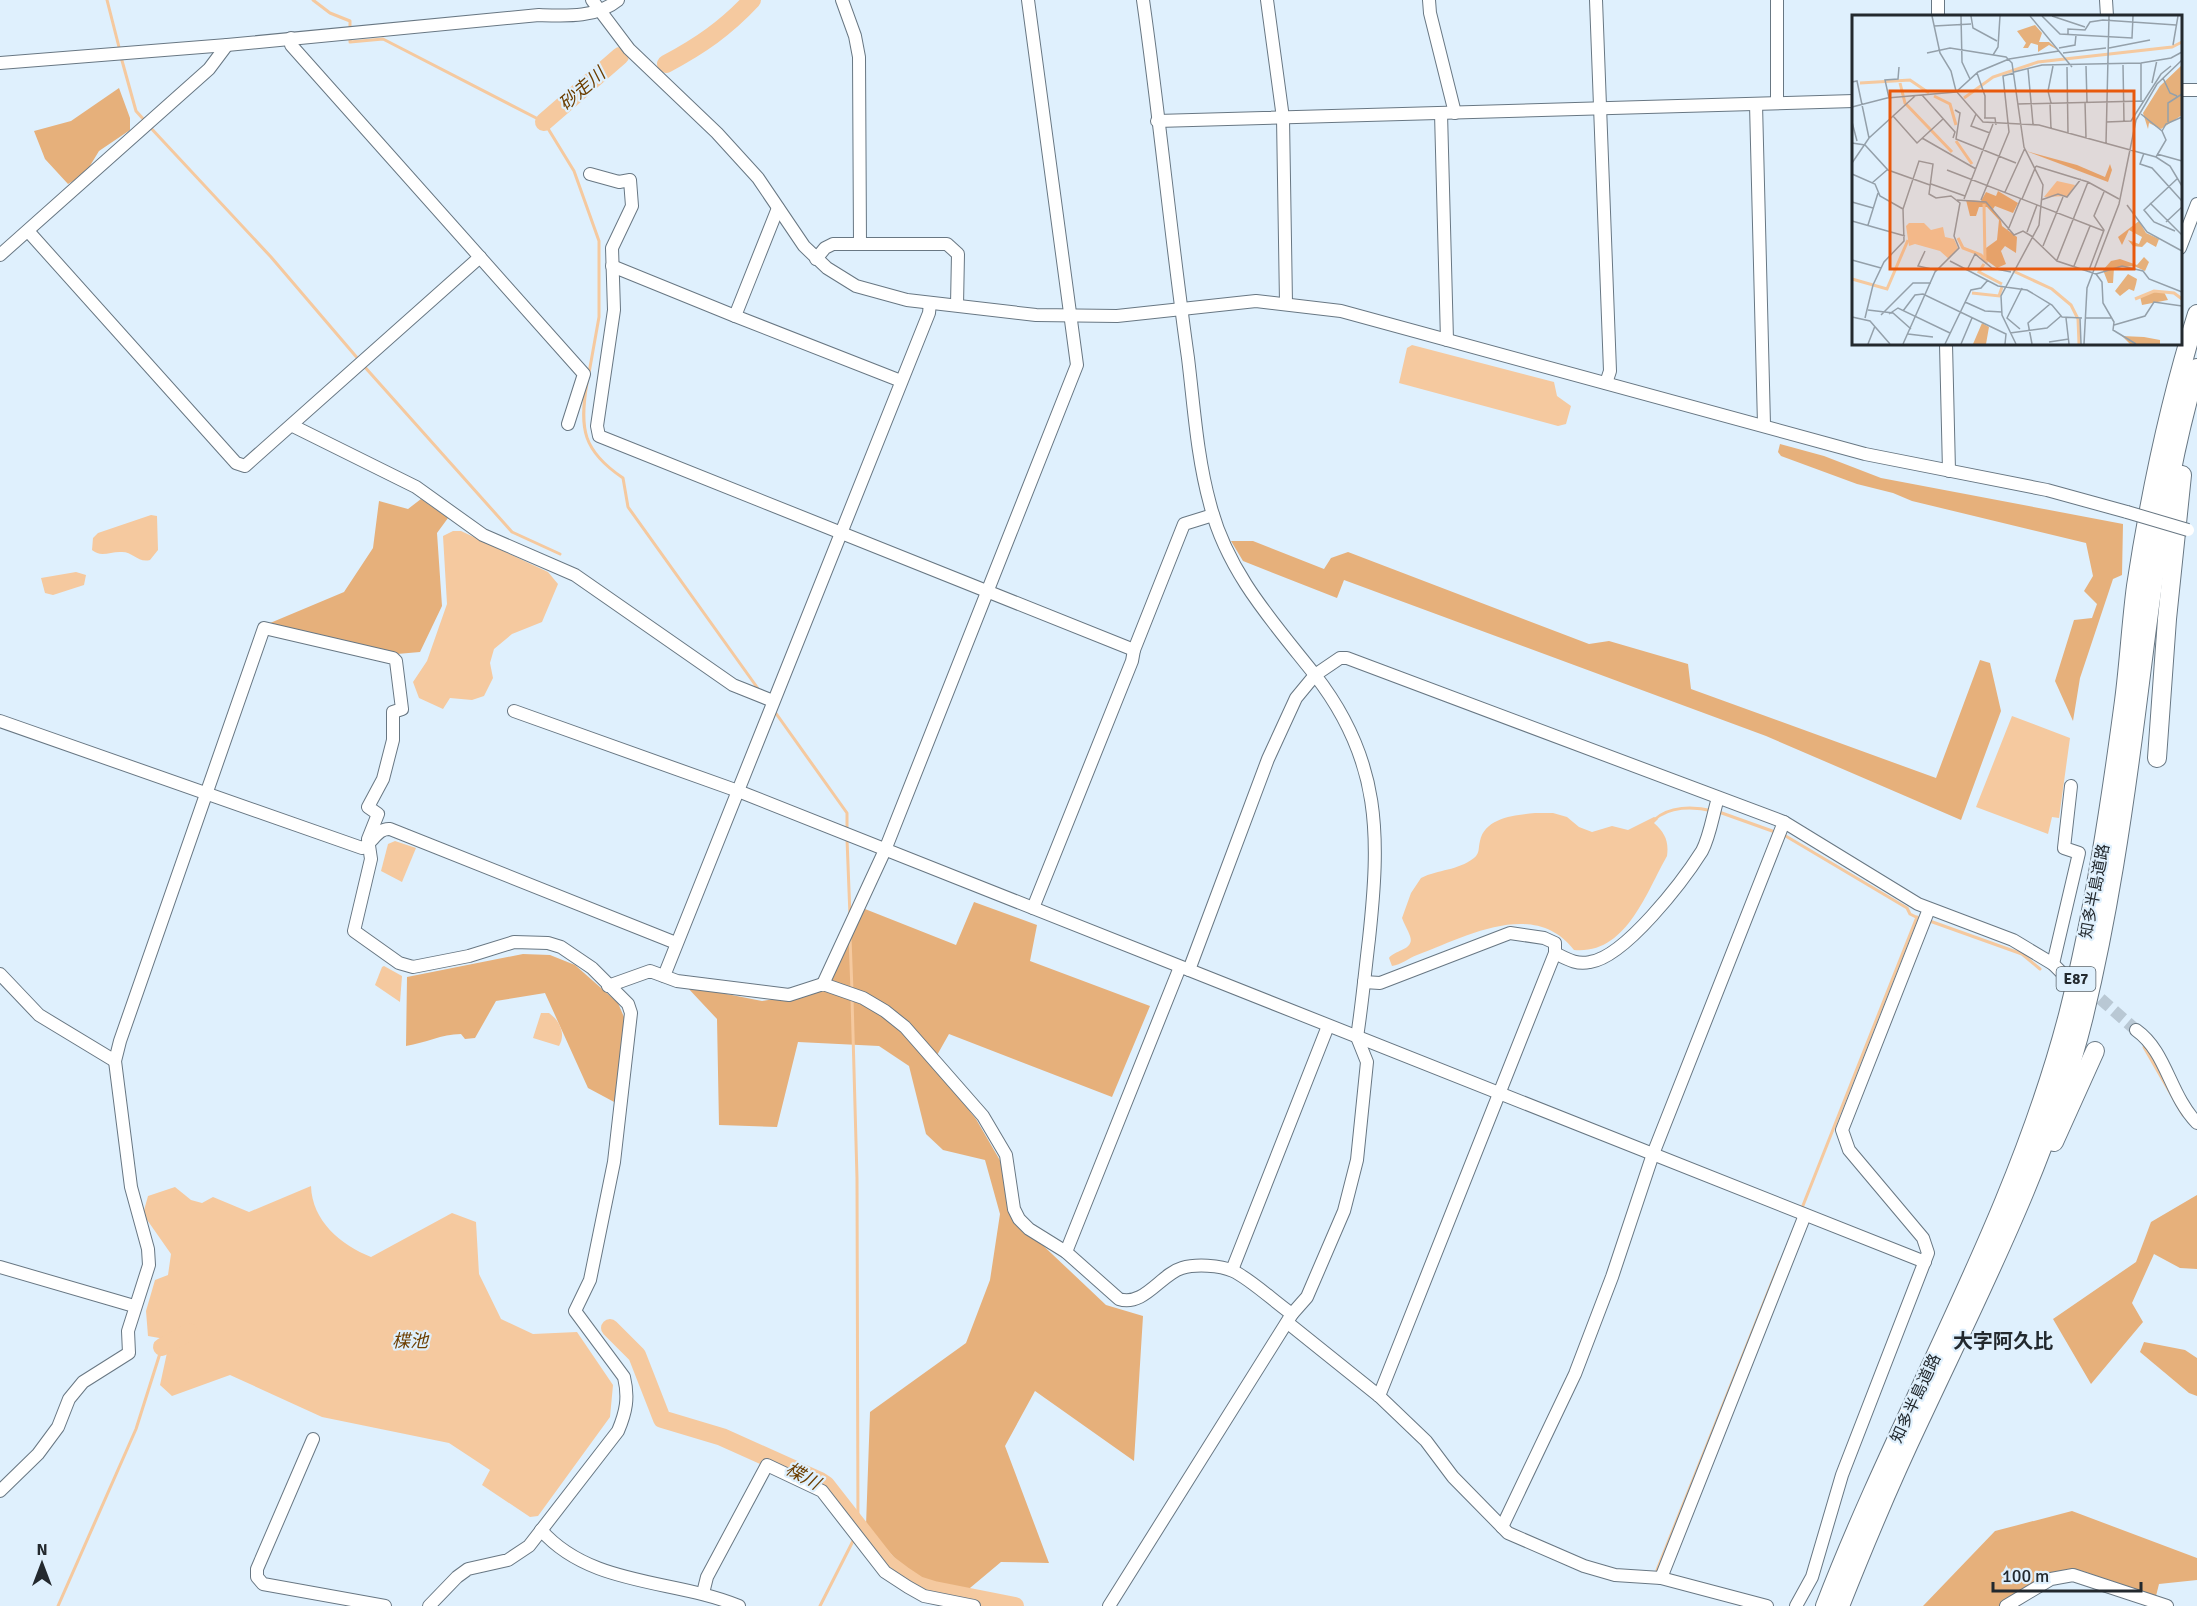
<svg xmlns="http://www.w3.org/2000/svg" width="2197" height="1606" font-family="Signika,'Noto Sans JP',sans-serif">
	<style>
		.green { fill: #e6b07b }
		.water { fill: #f5c99f }
		.lines { fill: none; stroke-linecap: round; stroke-linejoin: round }
		.stream { stroke: #f5c99f; stroke-width: 3 }
		.river { stroke: #f5c99f; stroke-width: 18 }
		.minor-tunnel { stroke: #b9c8d4; stroke-width: 12; stroke-dasharray: 12 6; stroke-linecap: butt }
		.minor-casing { stroke: #687783; stroke-width: 14 }
		.highway-casing { stroke: #687783; stroke-width: 20 }
		.minor { stroke: #fff; stroke-width: 12 }
		.highway { stroke: #fff; stroke-width: 18 }
		.minor-bridge-casing { stroke: #687783; stroke-width: 14; stroke-linecap: butt }
		.minor-bridge { stroke: #fff; stroke-width: 12 }
		.labels { text-anchor: middle; stroke-width: 4.5; stroke-linejoin: round; paint-order: stroke }
		.shield { fill: #dff0fd; stroke: #5b656c; stroke-width: 1.5 }
		.shield-label { font-size: 15px; font-weight: bold; fill: #23292e }
		.street-label { font-size: 16px; fill: #23292e; stroke: #dff0fd }
		.water-label { font-size: 18px; font-style: italic; fill: #6c3e00; stroke: #dff0fd }
		.quarter-label { font-size: 20px; font-weight: bold; fill: #23292e; stroke: #dff0fd }
		.inset-river { fill: none; stroke: #f5c99f; stroke-width: 3 }
		.inset-road { fill: none; stroke: #94a0aa; stroke-width: 1.5 }
		.view { fill: #e8590c; fill-opacity: 0.15; stroke: #e8590c; stroke-width: 3 }
		.inset-edge { fill: none; stroke: #23292e; stroke-width: 3 }
	</style>
	<rect width="100%" height="100%" fill="#dff0fd"/>
	<g class="green">
		<path d="M 119,88 L 130,118 L 130,130 L 99,151 L 85,174 L 68,184 L 45,159 L 34,131 L 71,121 Z"/>
		<path d="M 1780,444 L 1824,456 L 1881,478 L 2123,524 L 2122,575 L 2113,579 L 2080,678 L 2073,721 L 2055,681 L 2074,620 L 2092,618 L 2097,604 L 2084,591 L 2093,576 L 2086,543 L 1912,501 L 1893,493 L 1857,484 L 1781,456 L 1778,452 Z"/>
		<path d="M 421,499 L 448,518 L 437,533 L 442,606 L 420,652 L 397,654 L 263,626 L 344,592 L 373,548 L 379,501 L 408,509 Z"/>
		<path d="M 1231,541 L 1253,541 L 1324,569 L 1331,558 L 1348,552 L 1589,644 L 1609,641 L 1688,664 L 1691,689 L 1936,778 L 1980,660 L 1990,663 L 2001,711 L 1961,820 L 1766,736 L 1344,580 L 1337,598 L 1243,561 Z"/>
		<path d="M 974,902 L 1037,925 L 1030,961 L 1150,1006 L 1112,1097 L 949,1034 L 932,1064 L 976,1119 L 1005,1169 L 1014,1218 L 1106,1305 L 1143,1316 L 1134,1461 L 1035,1391 L 1005,1446 L 1049,1563 L 1001,1562 L 964,1593 L 924,1583 L 900,1564 L 866,1526 L 870,1412 L 966,1343 L 990,1280 L 1000,1214 L 985,1160 L 943,1150 L 926,1134 L 909,1066 L 879,1046 L 798,1042 L 777,1127 L 719,1125 L 717,1019 L 686,986 L 762,1001 L 824,991 L 865,909 L 956,945 Z"/>
		<path d="M 523,954 L 550,955 L 575,965 L 618,1003 L 624,1017 L 616,1103 L 588,1088 L 545,993 L 496,1001 L 475,1038 L 465,1039 L 461,1034 C 441,1034 426,1043 406,1046 L 407,977 Z"/>
		<path d="M 2197,1195 L 2197,1269 L 2180,1268 L 2154,1254 L 2132,1303 L 2143,1322 L 2091,1384 L 2053,1319 L 2136,1262 L 2151,1222 Z"/>
		<path d="M 2144,1342 L 2185,1350 L 2197,1358 L 2197,1396 L 2189,1393 L 2140,1352 Z"/>
		<path d="M 2072,1511 L 2197,1558 L 2197,1580 L 2159,1584 L 2156,1596 L 2079,1570 L 2053,1572 L 2021,1591 L 2018,1606 L 1923,1606 L 1995,1531 Z"/>
	</g>
	<g class="water">
		<path d="M 1412,345 L 1554,382 L 1557,396 L 1571,406 L 1566,424 L 1558,426 L 1399,383 L 1407,348 Z"/>
		<path d="M 151,515 L 157,516 L 158,550 L 150,560 C 138,563 133,552 122,552 C 111,551 101,558 92,550 L 93,538 L 98,533 Z"/>
		<path d="M 453,531 L 461,531 L 548,572 L 558,584 L 542,622 L 512,634 L 494,649 L 490,663 L 493,678 L 484,696 L 472,700 L 450,698 L 443,709 L 419,698 L 413,682 L 427,661 L 447,604 L 443,536 Z"/>
		<path d="M 76,572 L 86,575 L 84,585 L 53,595 L 45,593 L 41,578 Z"/>
		<path d="M 2012,716 L 2070,738 L 2059,818 L 2052,817 L 2048,834 L 1976,807 Z"/>
		<path d="M 1535,813 L 1553,813 L 1567,817 L 1579,827 L 1592,832 L 1612,826 L 1628,830 L 1654,817 L 1658,819 L 1654,823 C 1665,833 1669,841 1667,856 C 1646,893 1626,955 1574,950 C 1534,898 1465,937 1417,955 C 1409,958 1401,965 1392,966 L 1389,958 C 1395,950 1415,950 1410,936 C 1408,930 1404,924 1402,918 L 1411,893 L 1421,878 C 1439,869 1457,871 1474,858 C 1480,853 1478,849 1480,841 C 1485,817 1516,815 1535,813 Z"/>
		<path d="M 395,841 L 416,848 L 402,882 L 381,871 L 388,844 Z"/>
		<path d="M 384,966 L 402,976 L 400,1002 L 375,985 L 382,967 Z"/>
		<path d="M 541,1013 L 549,1013 C 560,1021 566,1034 559,1046 L 533,1038 Z"/>
		<path d="M 311,1186 C 312,1221 341,1245 371,1257 L 452,1213 L 476,1222 L 479,1274 L 501,1319 L 533,1334 L 577,1332 L 613,1385 L 610,1417 L 538,1516 L 530,1517 L 482,1485 L 490,1470 L 449,1443 L 322,1417 L 230,1375 L 172,1396 L 160,1385 L 168,1348 L 165,1339 L 148,1336 L 146,1311 L 155,1280 L 168,1275 L 171,1254 L 143,1214 L 148,1196 L 175,1187 L 191,1200 L 202,1203 L 213,1197 L 249,1212 Z"/>
	</g>
	<g class="lines">
		<g class="stream">
			<path d="M 107,0 L 120,51"/>
			<path d="M 313,0 L 330,13 L 350,21 L 350,29"/>
			<path d="M 350,36 L 350,42 L 383,39 L 544,122 L 574,171 L 599,241 L 599,317 L 589,373"/>
			<path d="M 121,57 L 136,111 L 145,121"/>
			<path d="M 149,126 L 271,257 L 359,360"/>
			<path d="M 363,365 L 512,532 L 560,554"/>
			<path d="M 587,383 C 579,429 583,451 623,478 L 628,507 L 759,690"/>
			<path d="M 775,712 L 847,813 L 847,829"/>
			<path d="M 1719,812 L 1775,832"/>
			<path d="M 1654,820 C 1669,806 1693,806 1713,811"/>
			<path d="M 1784,835 L 1907,908 L 1910,914 L 1918,918"/>
			<path d="M 847,839 L 850,916"/>
			<path d="M 1927,920 L 2022,954 L 2040,969"/>
			<path d="M 850,938 L 852,991"/>
			<path d="M 852,998 L 857,1178 L 858,1531"/>
			<path d="M 2144,1047 L 2183,1115"/>
			<path d="M 1802,1208 L 1917,917"/>
			<path d="M 1657,1570 L 1780,1262"/>
			<path d="M 58,1606 L 136,1429 L 162,1347"/>
			<path d="M 820,1606 L 854,1539"/>
		</g>
		<g class="river">
			<path d="M 666,64 C 700,46 726,28 752,0"/>
			<path d="M 544,122 L 620,56"/>
			<path d="M 610,1328 L 637,1355 L 662,1419 L 722,1437 L 820,1481 L 826,1485 L 887,1563 L 903,1575 L 918,1585 L 934,1590 L 1015,1606"/>
			<path d="M 162,1347 L 189,1332"/>
		</g>
		<path class="minor-tunnel" d="M 2087,987 L 2136,1030"/>
		<defs>
			<g id="minor">
				<path d="M 592,0 L 629,49 L 717,133 L 758,178 L 804,246 L 827,268 L 856,286 L 907,300 L 1036,315 L 1117,316 L 1256,301 L 1341,311 L 1865,454 L 2047,490 L 2127,512"/>
				<path d="M 842,0 L 855,36 L 859,57 L 860,244"/>
				<path d="M 1267,0 L 1283,118 L 1286,303"/>
				<path d="M 1429,0 L 1430,13 L 1455,113"/>
				<path d="M 1596,0 L 1610,371 L 1606,383"/>
				<path d="M 1777,0 L 1777,103"/>
				<path d="M 1938,0 L 1938,16"/>
				<path d="M 2106,0 L 2107,16"/>
				<path d="M 291,38 L 291,45 L 584,374 L 568,424"/>
				<path d="M 0,63 L 227,45 L 539,15 C 566,16 596,18 618,0"/>
				<path d="M 2180,90 L 2197,90"/>
				<path d="M 1756,104 L 1764,425"/>
				<path d="M 1441,113 L 1447,340"/>
				<path d="M 1157,121 L 1854,101"/>
				<path d="M 590,174 L 619,182 L 630,180 L 632,206 L 612,248 L 614,310 L 597,426 L 599,436 L 1134,650"/>
				<path d="M 778,208 L 735,316 L 901,381"/>
				<path d="M 28,231 L 236,463 L 245,466 L 480,257"/>
				<path d="M 2180,248 L 2197,204"/>
				<path d="M 0,255 L 209,69 L 227,45"/>
				<path d="M 816,259 L 825,248 L 833,244 L 947,244 L 958,254 L 957,305"/>
				<path d="M 612,266 L 735,316"/>
				<path d="M 1946,344 L 1949,471"/>
				<path d="M 293,426 L 416,487 L 483,535 L 575,575 L 733,685 L 773,701"/>
				<path d="M 514,711 L 738,791 L 1925,1262"/>
				<path d="M 0,721 L 362,848 C 373,843 377,828 390,829 L 676,943"/>
				<path d="M 1033,908 L 1132,661 L 1134,650 L 1184,524 L 1213,515"/>
				<path d="M 1555,953 C 1567,959 1576,965 1590,962 C 1625,957 1683,881 1702,851 C 1710,836 1713,814 1718,798"/>
				<path d="M 2053,964 L 2079,853 L 2064,848 L 2071,786"/>
				<path d="M 1189,970 L 1268,759 L 1296,698 L 1315,675 L 1340,658 L 1347,658 L 1784,822 L 1918,904 L 2013,940 L 2053,964 L 2067,978"/>
				<path d="M 0,974 L 39,1015 L 115,1061"/>
				<path d="M 664,976 L 929,313 L 930,303"/>
				<path d="M 1364,982 L 1380,983 L 1510,933 L 1544,938 L 1555,943 L 1555,953 L 1379,1396"/>
				<path d="M 823,984 L 885,850 L 1077,365 L 1028,0"/>
				<path d="M 608,986 L 650,971 L 677,981 L 789,995 L 823,984 L 863,998 L 885,1011 L 905,1027 L 983,1116 L 1006,1155 L 1014,1209 L 1019,1219 L 1029,1229 L 1066,1252 L 1119,1299 C 1144,1307 1161,1274 1182,1268 C 1195,1264 1220,1265 1233,1271 C 1249,1278 1276,1303 1292,1314"/>
				<path d="M 2136,1030 C 2167,1052 2169,1094 2197,1123"/>
				<path d="M 1066,1252 L 1180,967"/>
				<path d="M 0,1267 L 134,1306"/>
				<path d="M 1232,1270 L 1328,1026"/>
				<path d="M 1288,1323 L 1379,1396 L 1426,1441 L 1453,1477 L 1508,1533 L 1584,1566 L 1615,1575 L 1661,1578 L 1767,1606"/>
				<path d="M 313,1439 L 257,1569 L 257,1577 L 263,1584 L 385,1606"/>
				<path d="M 0,1491 L 38,1454 L 58,1427 L 69,1399 L 83,1382 L 129,1353 L 128,1331 L 149,1265 L 148,1249 L 131,1187 L 115,1061 L 120,1041 L 264,628 L 393,658 L 396,661 L 402,709 L 393,712 L 393,740 L 383,779 L 368,807 L 378,814 L 368,839 L 371,859 L 354,931 L 399,963 L 413,967 L 469,956 L 514,942 L 548,943 L 561,947 L 592,968 L 628,1004 L 631,1013 L 614,1162 L 590,1280 L 575,1311 L 624,1377 C 629,1398 626,1412 618,1431 L 529,1546 L 508,1560 L 468,1569 L 457,1577 L 429,1606"/>
				<path d="M 1502,1527 L 1575,1374 L 1612,1277 L 1653,1154 L 1784,822"/>
				<path d="M 541,1530 C 591,1587 675,1579 739,1606"/>
				<path d="M 1661,1578 L 1805,1215"/>
				<path d="M 703,1593 L 707,1577 L 767,1465 L 822,1491 L 885,1572 L 908,1587 L 924,1596 L 974,1606"/>
				<path d="M 1109,1606 L 1292,1314 L 1307,1297 L 1344,1211 L 1357,1160 L 1367,1062 L 1357,1037 C 1362,1005 1365,972 1369,939 C 1380,837 1382,761 1315,675 C 1273,622 1227,572 1210,504 C 1197,457 1194,407 1188,358 C 1171,239 1160,119 1143,0"/>
				<path d="M 1796,1606 L 1812,1577 L 1842,1475 L 1928,1253 L 1923,1238 L 1849,1150 L 1842,1130 L 1929,909"/>
				<path d="M 2006,1606 L 2051,1579 L 2073,1575 L 2167,1606"/>
			</g>
			<g id="highway">
				<path d="M 2157,758 L 2167,619 L 2182,475"/>
				<path d="M 2054,1142 L 2095,1051"/>
				<path d="M 1825,1606 C 1901,1408 2014,1222 2068,1015 C 2094,912 2110,806 2124,701 C 2129,663 2131,624 2136,586 C 2150,494 2169,403 2197,314"/>
				<path d="M 1840,1606 C 1865,1543 1891,1481 1920,1420 C 1981,1289 2049,1158 2084,1016 C 2108,917 2123,815 2136,714 C 2151,598 2163,481 2197,368"/>
			</g>
		</defs>
		<use href="#minor" class="minor-casing"/>
		<use href="#highway" class="highway-casing"/>
		<use href="#minor" class="minor"/>
		<use href="#highway" class="highway"/>
		<defs>
			<path id="minor-bridge" d="M 2127,512 L 2188,530"/>
		</defs>
		<use href="#minor-bridge" class="minor-bridge-casing"/>
		<use href="#minor-bridge" class="minor-bridge"/>
	</g>
	<g class="labels">
		<rect class="shield" x="2056.5" y="967" width="39" height="24" rx="4.5"/>
		<g class="shield-label">
			<text x="2076" y="984">E87</text>
		</g>
		<g class="street-label">
			<text transform="translate(2094 891) rotate(-79)" y="6">知多半島道路</text>
			<text transform="translate(1915 1398) rotate(-65)" y="6">知多半島道路</text>
		</g>
		<g class="water-label">
			<text transform="translate(582 89) rotate(-41)" y="6">砂走川</text>
			<text x="410" y="1347">楪池</text>
			<text transform="translate(803 1476) rotate(29)" y="6">楪川</text>
		</g>
		<g class="quarter-label">
			<text x="2003" y="1348">大字阿久比</text>
		</g>
	</g>
	<g transform="translate(1852 15)">
		<rect width="330" height="330" fill="#dff0fd"/>
		<path d="M 183,10 L 190,18 L 187,27 L 197,27 L 206,35 L 197,30 L 186,37 L 186,30 L 179,28 L 176,33 L 171,33 L 174,28 L 165,16 ZM 330,50 L 330,100 L 309,114 L 297,108 L 296,114 L 291,98 L 308,71 ZM 174,136 L 225,150 L 253,162 L 258,149 L 260,155 L 256,167 ZM 146,176 L 166,188 L 161,198 L 143,191 L 141,194 L 149,206 L 150,211 L 165,222 L 164,238 L 153,231 L 149,236 L 154,249 L 145,253 L 134,245 L 134,233 L 145,225 L 147,205 L 135,192 L 127,192 L 124,201 L 118,201 L 114,185 L 129,186 L 134,177 L 144,181 ZM 287,206 L 294,218 L 307,224 L 304,232 L 295,227 L 290,232 L 281,231 L 276,225 L 287,229 L 290,222 L 277,215 L 270,230 L 266,222 ZM 292,242 L 297,247 L 293,256 L 282,251 L 262,253 L 261,268 L 256,268 L 251,255 L 259,246 L 268,244 L 285,250 ZM 276,259 L 285,264 L 284,269 L 282,276 L 277,274 L 268,281 L 263,276 ZM 302,277 L 312,277 L 316,285 L 290,290 L 288,281 ZM 130,308 L 137,312 L 134,329 L 121,329 ZM 270,321 L 292,322 L 308,325 L 308,329 L 278,329 Z" fill="#e6b07b"/>
		<path d="M 205,166 L 223,170 L 216,181 L 192,182 ZM 57,208 L 72,208 L 79,215 L 91,212 L 93,222 L 102,224 L 106,233 L 97,244 L 88,236 L 63,229 L 57,231 L 54,211 Z" fill="#f5c99f"/>
		<path class="inset-river" d="M 8,68 L 58,65 L 77,78M 48,68 L 53,88 L 100,137M 82,81 L 98,89 L 104,110M 112,83 L 141,62 L 186,47 L 320,32 L 330,27M 104,126 L 120,149M 132,189 L 133,244M 106,223 L 111,233 L 129,240 L 135,248M 132,249 L 127,257 L 150,269M 161,256 L 200,274 L 219,290 L 226,304 L 227,329M 0,264 L 35,274 L 56,225M 120,278 L 147,281 L 150,272M 283,284 L 302,276 L 322,278 L 330,284"/>
		<path class="inset-road" d="M 80,1 L 88,38 L 99,56 L 104,76 L 131,107 L 187,110 L 304,142 L 318,151 L 330,171M 109,1 L 110,47 L 118,64M 119,1 L 121,13 L 145,26M 178,1 L 220,52M 190,1 L 208,19 L 280,23 L 281,1M 200,1 L 233,12M 82,11 L 119,9M 216,19 L 216,14 L 233,15 L 238,7 L 251,5 L 324,10M 321,30 L 326,1M 207,33 L 223,30 L 224,20M 257,33 L 298,25M 75,38 L 98,33 L 154,42 L 160,48 L 172,132 L 191,170 L 187,210 L 149,281 L 150,300 L 164,329M 211,38 L 254,33M 141,40 L 146,32 L 148,1M 157,44 L 207,36M 271,50 L 272,107M 234,51 L 235,87M 215,52 L 216,118M 176,54 L 181,109M 162,57 L 190,50 L 289,48 L 319,43 L 330,37M 125,58 L 133,81 L 133,103M 311,63 L 318,78 L 325,81M 0,67 L 5,66 L 17,123M 300,68 L 305,45M 70,80 L 103,117 L 101,123M 37,83 L 33,65 L 46,64 L 47,52M 289,85 L 289,48M 233,87 L 234,123M 198,88 L 199,114M 199,88 L 196,76 L 201,51M 166,89 L 291,86M 0,92 L 35,83 L 104,77 L 126,57 L 157,44M 103,95 L 108,98 L 104,124 L 164,148M 124,99 L 119,111 L 138,118M 289,99 L 310,116 L 314,125 L 304,142M 41,101 L 65,128 L 91,104M 132,103 L 143,103 L 144,110M 0,107 L 5,126M 254,107 L 279,106 L 309,59 L 319,51M 316,107 L 316,88 L 330,79M 310,116 L 314,109 L 330,102M 70,123 L 124,154M 0,128 L 13,130 L 36,155 L 78,170M 254,128 L 257,1M 292,138 L 288,149 L 300,153 L 330,186M 305,139 L 330,146M 0,148 L 17,123 L 63,81M 184,151 L 236,167 L 267,184M 95,155 L 252,216M 0,159 L 23,169 L 28,181 L 51,194M 20,168 L 35,155M 79,169 L 113,181M 153,177 L 173,133M 112,184 L 141,109M 170,184 L 184,151M 105,185 L 134,187 L 162,220 L 171,216 L 181,222M 129,185 L 157,117 L 151,61 L 162,58M 189,185 L 206,179 L 215,182 L 229,164M 0,187 L 21,193M 298,188 L 330,220M 275,190 L 295,217 L 330,236M 0,206 L 53,221M 314,207 L 330,192M 16,210 L 26,178M 156,215 L 169,183M 323,216 L 302,207 L 292,195 L 326,163M 175,217 L 185,190M 181,223 L 205,246 L 244,259 L 250,267 L 251,288 L 262,307 L 261,315 L 284,329M 191,231 L 211,182M 73,236 L 66,251 L 84,255M 0,245 L 29,253M 205,245 L 236,167M 98,246 L 146,271 L 175,275 L 200,290 L 210,302 L 230,303M 222,251 L 238,211M 116,253 L 123,239 L 140,253 L 159,257M 237,255 L 252,215 L 242,201 L 252,177M 244,259 L 270,251 L 291,256 L 297,264 L 330,277M 113,287 L 133,296 L 150,297M 16,295 L 41,298 L 59,314M 51,296 L 63,280 L 71,279 L 154,319 L 153,329M 37,299 L 46,293 L 98,318M 29,300 L 61,268 L 79,268M 0,302 L 18,306 L 38,329M 13,303 L 21,270 L 32,247 L 52,226 L 51,194 L 67,146 L 81,149 L 77,179 L 84,183 L 99,181 L 108,188 L 102,221 L 107,233 L 83,257 L 51,329M 214,303 L 217,329M 228,303 L 229,329M 234,303 L 259,303M 262,310 L 293,301 L 302,287 L 330,291M 168,314 L 155,303 L 170,273M 158,318 L 195,313 L 209,301M 56,319 L 81,322M 197,327 L 217,324M 16,329 L 23,311M 93,329 L 119,275 L 129,273 L 136,265M 109,329 L 120,303M 180,329 L 176,308 L 198,289M 232,329 L 235,273 L 267,189 L 284,105 L 305,69 L 330,45"/>
		<path class="view" d="M 38,76 L 282,76 L 282,254 L 38,254 Z"/>
		<rect width="330" height="330" class="inset-edge"/>
	</g>
	<g transform="translate(42 1564)" stroke="#dff0fd" stroke-width="4.5" paint-order="stroke">
	<path d="M0-4.5L10 22L0 15L-10 22Z" fill="#23292e"/>
	<text y="-9" font-size="16" font-weight="bold" text-anchor="middle" fill="#23292e">N</text>
	</g>
	<path d="M1993 1582v9h148v-9" fill="none" stroke="#23292e" stroke-width="3"/>
	<text x="2002" y="1582" font-size="18" fill="#23292e" stroke="#dff0fd" stroke-width="4.5" paint-order="stroke">100 m</text>
</svg>
